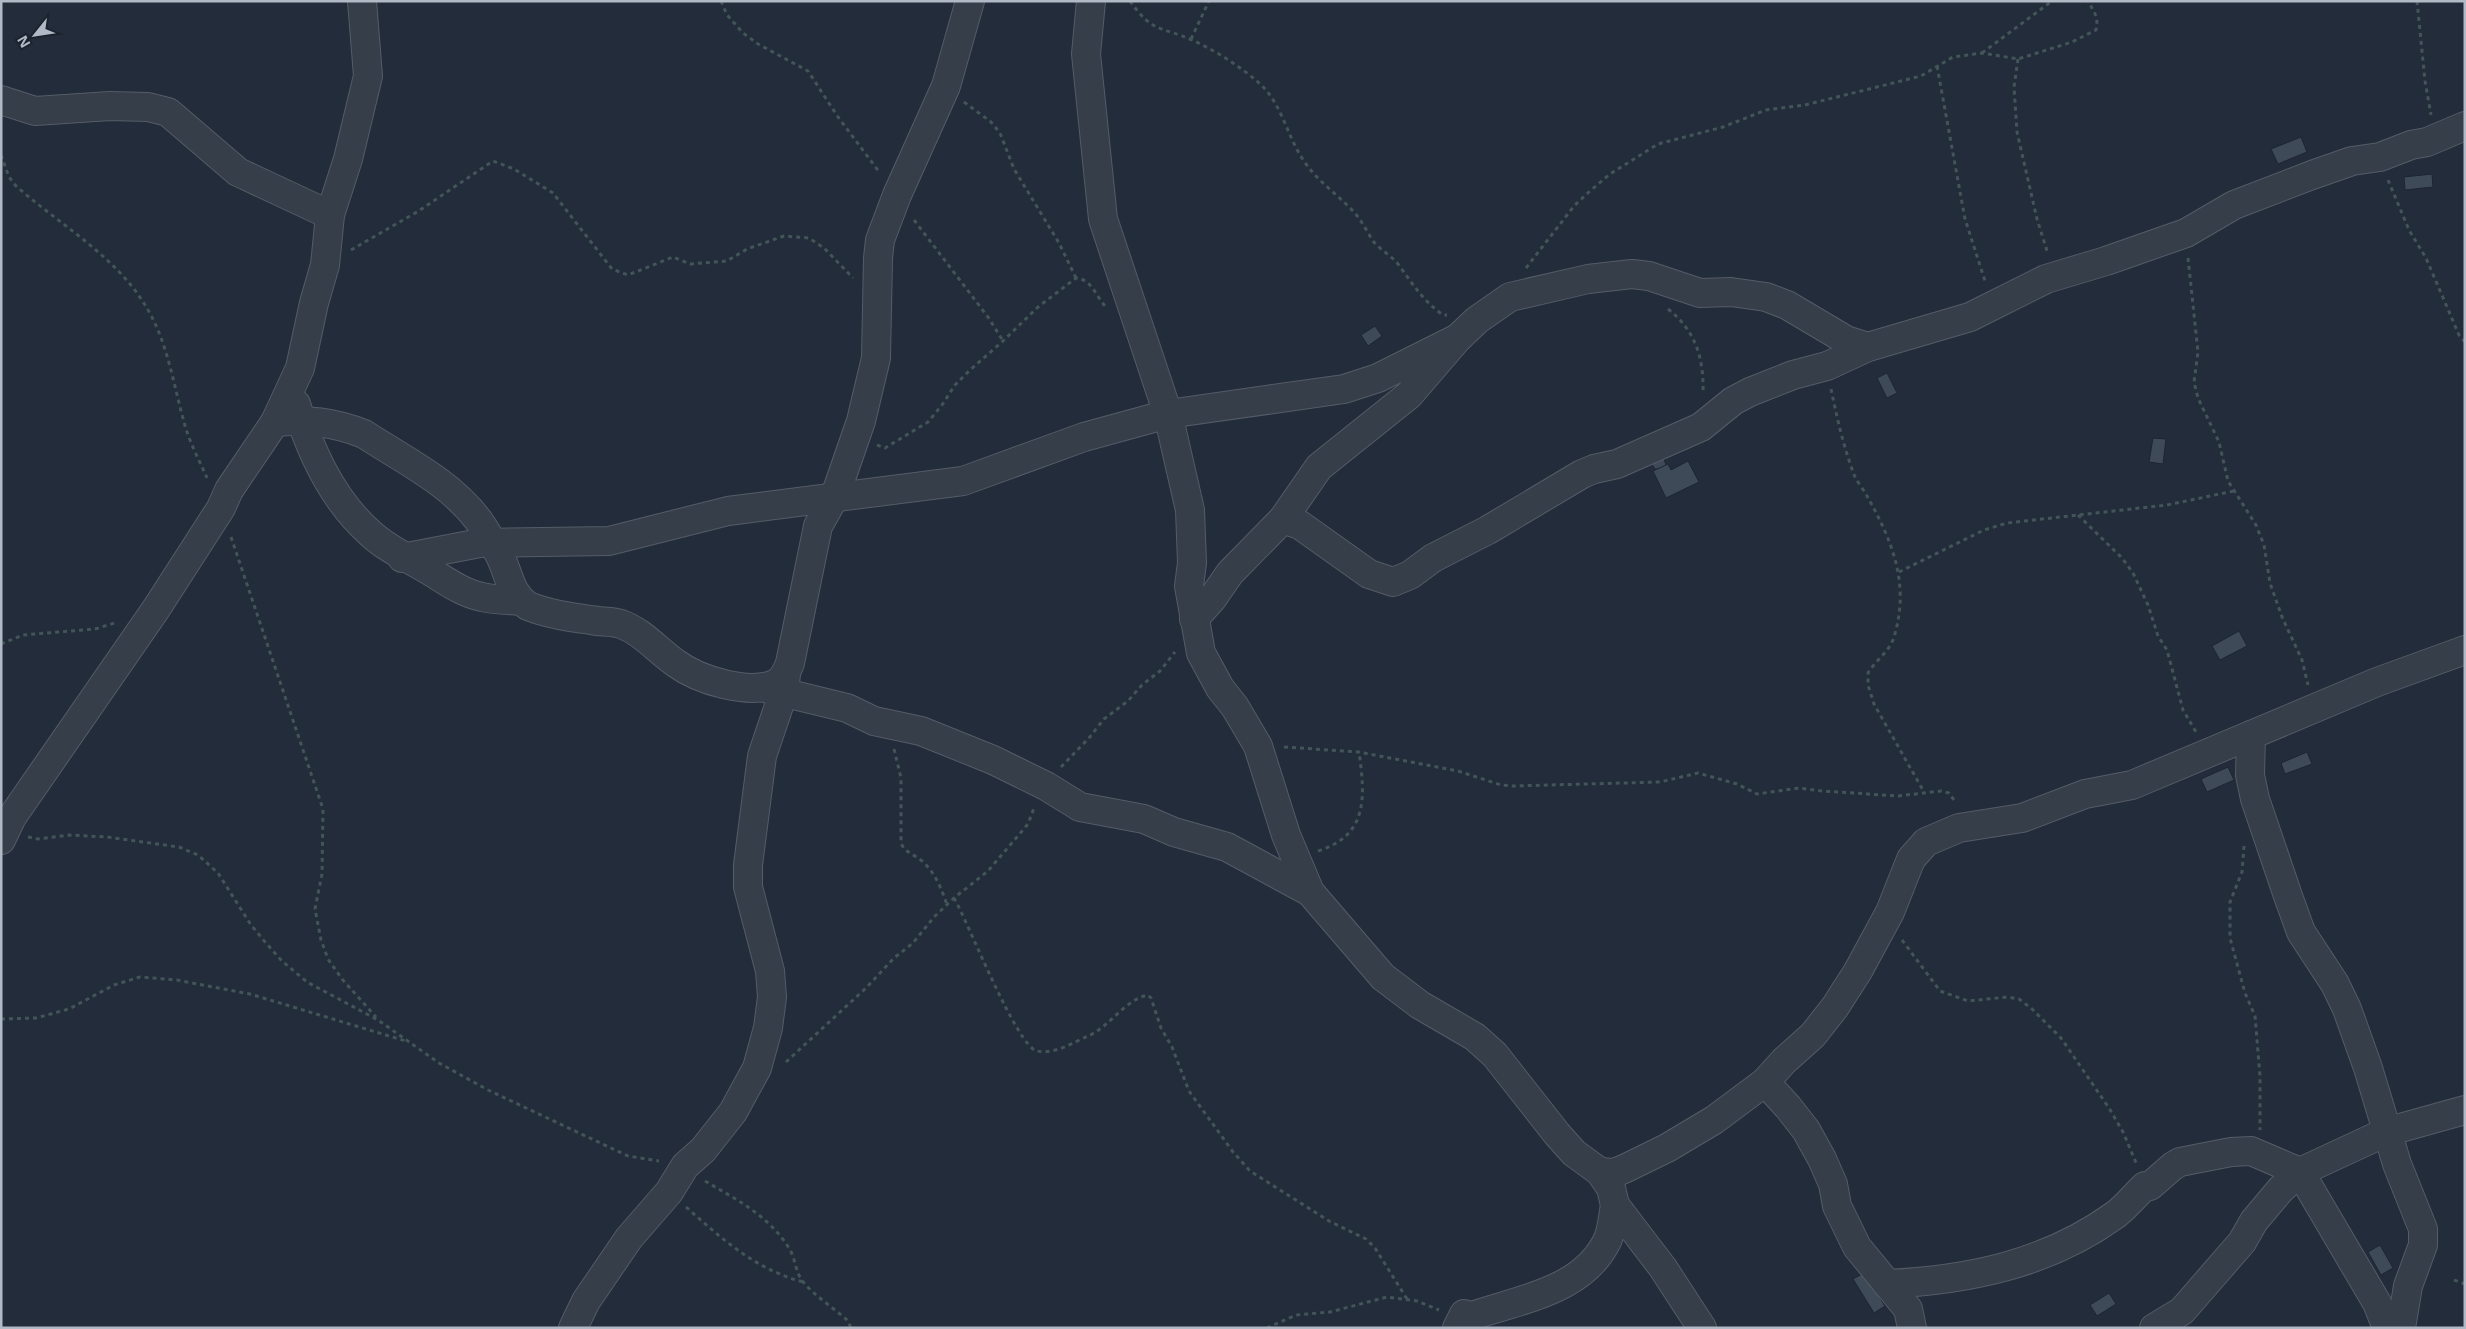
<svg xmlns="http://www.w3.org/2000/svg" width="2466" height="1329" font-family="'Open Sans',sans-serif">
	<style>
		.building { fill: #3f4a59; stroke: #1d2531 }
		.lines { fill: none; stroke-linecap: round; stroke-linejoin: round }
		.minor-casing { stroke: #545c68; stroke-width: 30 }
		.path { stroke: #425558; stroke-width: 3; stroke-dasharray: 4 4; stroke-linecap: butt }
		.minor { stroke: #363e4a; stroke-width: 28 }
	</style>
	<rect width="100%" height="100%" fill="#232c3a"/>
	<g class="building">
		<path d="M 2301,137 L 2307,152 L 2278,164 L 2271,149 Z"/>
		<path d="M 2432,174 L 2433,187 L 2405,190 L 2404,177 Z"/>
		<path d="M 1375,326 L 1382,336 L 1368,346 L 1361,335 Z"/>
		<path d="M 1887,373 L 1897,393 L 1887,398 L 1877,378 Z"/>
		<path d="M 2153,438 L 2166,439 L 2163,464 L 2149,462 Z"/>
		<path d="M 1663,456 L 1666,465 L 1663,469 L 1655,469 L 1651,463 Z"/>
		<path d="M 1688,461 L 1699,482 L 1666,498 L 1653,471 L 1668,464 L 1671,470 Z"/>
		<path d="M 2239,631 L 2247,646 L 2220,660 L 2212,646 Z"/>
		<path d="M 2307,752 L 2312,764 L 2285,774 L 2281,763 Z"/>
		<path d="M 2228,767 L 2234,780 L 2207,792 L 2201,779 Z"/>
		<path d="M 2380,1245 L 2393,1268 L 2381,1275 L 2368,1252 Z"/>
		<path d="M 1864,1273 L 1885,1306 L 1874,1313 L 1853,1279 Z"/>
		<path d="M 2109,1293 L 2116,1304 L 2097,1316 L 2090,1305 Z"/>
	</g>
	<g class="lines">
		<defs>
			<g id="minor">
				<path d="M 1091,1 L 1086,54 L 1103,219 L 1168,414 L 1190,510 L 1192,563 L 1189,586 L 1201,653 L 1220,688 L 1235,707 L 1258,746 L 1286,835 L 1310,892 L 1383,977 L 1420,1005 L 1475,1037 L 1495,1055 L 1557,1134 L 1574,1153 L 1600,1172 L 1611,1188 L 1615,1205 L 1663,1268 L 1702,1328"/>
				<path d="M 1,100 L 35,111 L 110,106 L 148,107 L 168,112 L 238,172 L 330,215"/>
				<path d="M 296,404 C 310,451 333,500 370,533 C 387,549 408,558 428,570 C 445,580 462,593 482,597 C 495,600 508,600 521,601"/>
				<path d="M 275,422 C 307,419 334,422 364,434 C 404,460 450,482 479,521 C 486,531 493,543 499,554 C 509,572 509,593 528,606 C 548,614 570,617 591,620 C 600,622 612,621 621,624 C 643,632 658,651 677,664 C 699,680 748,695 775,684 C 783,680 787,671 790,663 L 818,526 L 835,496 L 861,421 L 876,358 L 878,258 L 880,240 L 897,195 L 946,86 L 970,1"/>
				<path d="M 1283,519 L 1300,525 L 1369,574 L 1393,582 L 1410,575 L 1433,558 L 1488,530 L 1582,474 L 1594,469 L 1617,464 L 1701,427 L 1733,401 L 1750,392 L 1793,375 L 1827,366 L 1868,347 L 1970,317 L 2046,279 L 2106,261 L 2186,233 L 2234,205 L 2312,175 L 2352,161 L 2380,157 L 2411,145 L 2427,142 L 2465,126"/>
				<path d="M 402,558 L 480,543 L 609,541 L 728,511 L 963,481 L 1084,437 L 1168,414 L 1344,389 L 1378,378 L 1458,338"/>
				<path d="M 1194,619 L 1212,599 L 1230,573 L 1283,519 L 1319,467 L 1409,395 L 1458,338 L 1477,320 L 1510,297 L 1588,279 L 1632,274 L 1649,276 L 1700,293 L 1731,292 L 1766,297 L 1787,305 L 1846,340 L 1868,347"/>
				<path d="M 765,688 L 847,708 L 874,721 L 921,731 L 993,760 L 1046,786 L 1080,807 L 1144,819 L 1174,832 L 1227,847 L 1310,892"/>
				<path d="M 2251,735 L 2250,775 L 2255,799 L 2288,896 L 2301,932 L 2335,984 L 2347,1009 L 2368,1068 L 2397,1164 L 2423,1229 L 2423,1245 L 2408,1286 L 2401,1328"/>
				<path d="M 1,840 L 12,817 L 156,609 L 221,508 L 229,490 L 275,422 L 300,368 L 314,303 L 325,265 L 330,215 L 348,159 L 368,76 L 362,1"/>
				<path d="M 1765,1082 L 1788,1107 L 1806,1130 L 1822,1159 L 1833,1184 L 1837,1206 L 1857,1247 L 1908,1309 L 1912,1328"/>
				<path d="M 1600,1172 L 1614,1173 L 1624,1169 L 1667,1148 L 1714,1120 L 1765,1082 L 1784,1061 L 1813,1035 L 1835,1007 L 1858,971 L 1890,912 L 1911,859 L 1926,842 L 1959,828 L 2022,818 L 2085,794 L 2132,785 L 2377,682 L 2465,650"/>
				<path d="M 1887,1284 C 1969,1280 2047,1264 2115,1215 C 2126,1207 2135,1195 2145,1186 L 2150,1186 L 2173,1166 L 2180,1162 L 2231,1152 L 2251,1151 L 2300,1172 L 2377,1303 L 2387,1328"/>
				<path d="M 573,1328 L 586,1301 L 629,1238 L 669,1192 L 685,1166 L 703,1150 L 733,1112 L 757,1068 L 768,1028 L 772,997 L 770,971 L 748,887 L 748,865 L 762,756 L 784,691 L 786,674"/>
				<path d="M 1457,1328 L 1464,1314 L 1472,1316 C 1521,1299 1584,1291 1608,1239 C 1612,1229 1613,1216 1615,1205"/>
				<path d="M 2154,1328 L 2182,1311 L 2242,1242 L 2254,1221 L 2281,1189 L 2300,1172 L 2386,1132 L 2465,1110"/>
			</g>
		</defs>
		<use href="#minor" class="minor-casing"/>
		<g class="path">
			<path d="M 721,1 L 727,15 L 743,33 L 758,44 L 808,71 L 838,117 L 880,173"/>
			<path d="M 1130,1 C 1153,34 1161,26 1192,40 C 1216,51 1240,66 1259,83 C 1282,103 1287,137 1304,161 C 1317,181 1336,193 1352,210 C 1361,219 1366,230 1373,241 C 1380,250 1391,255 1398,264 C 1412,283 1423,301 1443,315 L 1447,315"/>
			<path d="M 2417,1 L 2425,81 L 2431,115"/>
			<path d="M 1191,39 L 1209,1"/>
			<path d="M 1982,53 L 2052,1"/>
			<path d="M 2018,59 L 2014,87 L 2017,132 L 2037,219 L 2048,254"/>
			<path d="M 1937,66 L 1965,219 L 1986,284"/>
			<path d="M 964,102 L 991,122 L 1000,133 L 1014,169 L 1059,243 L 1076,278"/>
			<path d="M 1,155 L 9,177 L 16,186 C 60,225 118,257 148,310 C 169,346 174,389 186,429 C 191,445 200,462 207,478"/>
			<path d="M 2388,180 L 2409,230 L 2426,258 L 2459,335 L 2465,342"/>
			<path d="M 914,220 L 988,317 L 1003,341"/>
			<path d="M 351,250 L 417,212 L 493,161 L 514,169 L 553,193 L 612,269 L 628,275 L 673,257 L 690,264 L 727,261 L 747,249 L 784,236 L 809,238 L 824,248 L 853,278"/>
			<path d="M 2188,258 L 2198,352 L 2194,382 L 2198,398 L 2219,442 L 2228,481 L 2256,525 L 2264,545 L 2270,583 L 2282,617 L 2302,660 L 2308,685"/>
			<path d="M 1526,268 L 1574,206 L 1590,191 L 1610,174 L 1658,144 L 1723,127 L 1766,110 L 1805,105 L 1921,76 L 1953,57 L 1982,53 L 2018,59 L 2072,42 L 2096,30 C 2099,17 2094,12 2088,1"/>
			<path d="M 1668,309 C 1696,331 1704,359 1703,393"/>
			<path d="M 1831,389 C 1837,418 1844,449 1855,477 C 1858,483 1864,490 1867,496 C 1893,542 1910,585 1894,637 C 1890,651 1875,661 1868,673 L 1868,685 L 1874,704 L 1924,792"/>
			<path d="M 877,445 L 885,448 L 928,422 L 942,405 L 955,385 L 970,370 L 1003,341 L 1038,307 L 1076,278 C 1093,280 1095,296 1106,307"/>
			<path d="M 2078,515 L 2122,558 L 2133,573 L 2148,605 L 2158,636 L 2167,650 L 2183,710 L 2196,732"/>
			<path d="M 231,537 L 323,809 L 322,874 L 315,909 L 321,940 L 328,959 L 342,979 L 376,1017"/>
			<path d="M 1899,572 L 1984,530 L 2007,523 L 2167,505 L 2234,491"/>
			<path d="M 1,644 L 23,635 L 95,629 L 118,622"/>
			<path d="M 1284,747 L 1359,752 L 1458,771 L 1501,785 L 1513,786 L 1660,782 L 1698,773 L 1737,784 L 1757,794 L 1799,788 L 1823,791 L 1898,796 L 1941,791 L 1949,793 L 1956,803"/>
			<path d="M 894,749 L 901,778 L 901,843 C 905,853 914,854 922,861 C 935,872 942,890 947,905"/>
			<path d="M 1061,767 L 1089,738 L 1104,719 L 1128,701 L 1142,685 L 1160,671 L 1175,652"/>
			<path d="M 28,837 L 38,839 L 69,835 L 107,837 L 179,847 L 198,855 L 218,873 L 251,925 L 266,943 L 282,961 L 307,982 L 378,1020 L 439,1063 L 488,1090 L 628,1156 L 659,1161"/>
			<path d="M 2244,846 L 2242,872 L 2230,902 L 2230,938 L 2245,993 L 2255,1016 L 2260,1076 L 2260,1130"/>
			<path d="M 1318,851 C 1369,835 1365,796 1359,752"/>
			<path d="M 954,898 C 968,922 1017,1047 1037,1051 C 1054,1055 1074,1042 1088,1036 C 1110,1027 1124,1000 1148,995 L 1151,998 L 1161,1028 L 1172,1047 L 1189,1091 L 1233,1152 L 1250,1171 L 1329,1221 L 1366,1239 L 1375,1248 L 1407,1299"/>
			<path d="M 1902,940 L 1940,991 L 1968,1001 L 2007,997 L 2019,999 L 2032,1009 L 2061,1038 L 2109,1108 L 2123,1132 L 2137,1165"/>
			<path d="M 1,1019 L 36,1018 L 69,1009 L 114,985 L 140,977 L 177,980 L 250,994 L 409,1042"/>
			<path d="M 786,1062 L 866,988 L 894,958 L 913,943 L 934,917 L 954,898 L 988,871 L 1028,824 L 1034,808"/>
			<path d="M 705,1181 C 737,1200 768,1215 789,1248 C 796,1259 795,1273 804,1283 C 816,1297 834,1308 848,1321 L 851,1328"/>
			<path d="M 686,1207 C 722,1239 755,1269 803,1282"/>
			<path d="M 2454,1280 L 2465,1284"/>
			<path d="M 1267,1328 L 1296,1315 L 1330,1312 L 1387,1297 L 1417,1301 L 1439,1310"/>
		</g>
		<use href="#minor" class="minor"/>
	</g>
	<rect width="2466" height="1329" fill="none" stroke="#b1b9c6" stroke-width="5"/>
	<g transform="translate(35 35) rotate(240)" stroke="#1b232f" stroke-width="4" paint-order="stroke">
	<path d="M0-4L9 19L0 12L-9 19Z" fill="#b1b9c6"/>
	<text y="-8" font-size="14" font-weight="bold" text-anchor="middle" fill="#b1b9c6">N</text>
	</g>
</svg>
